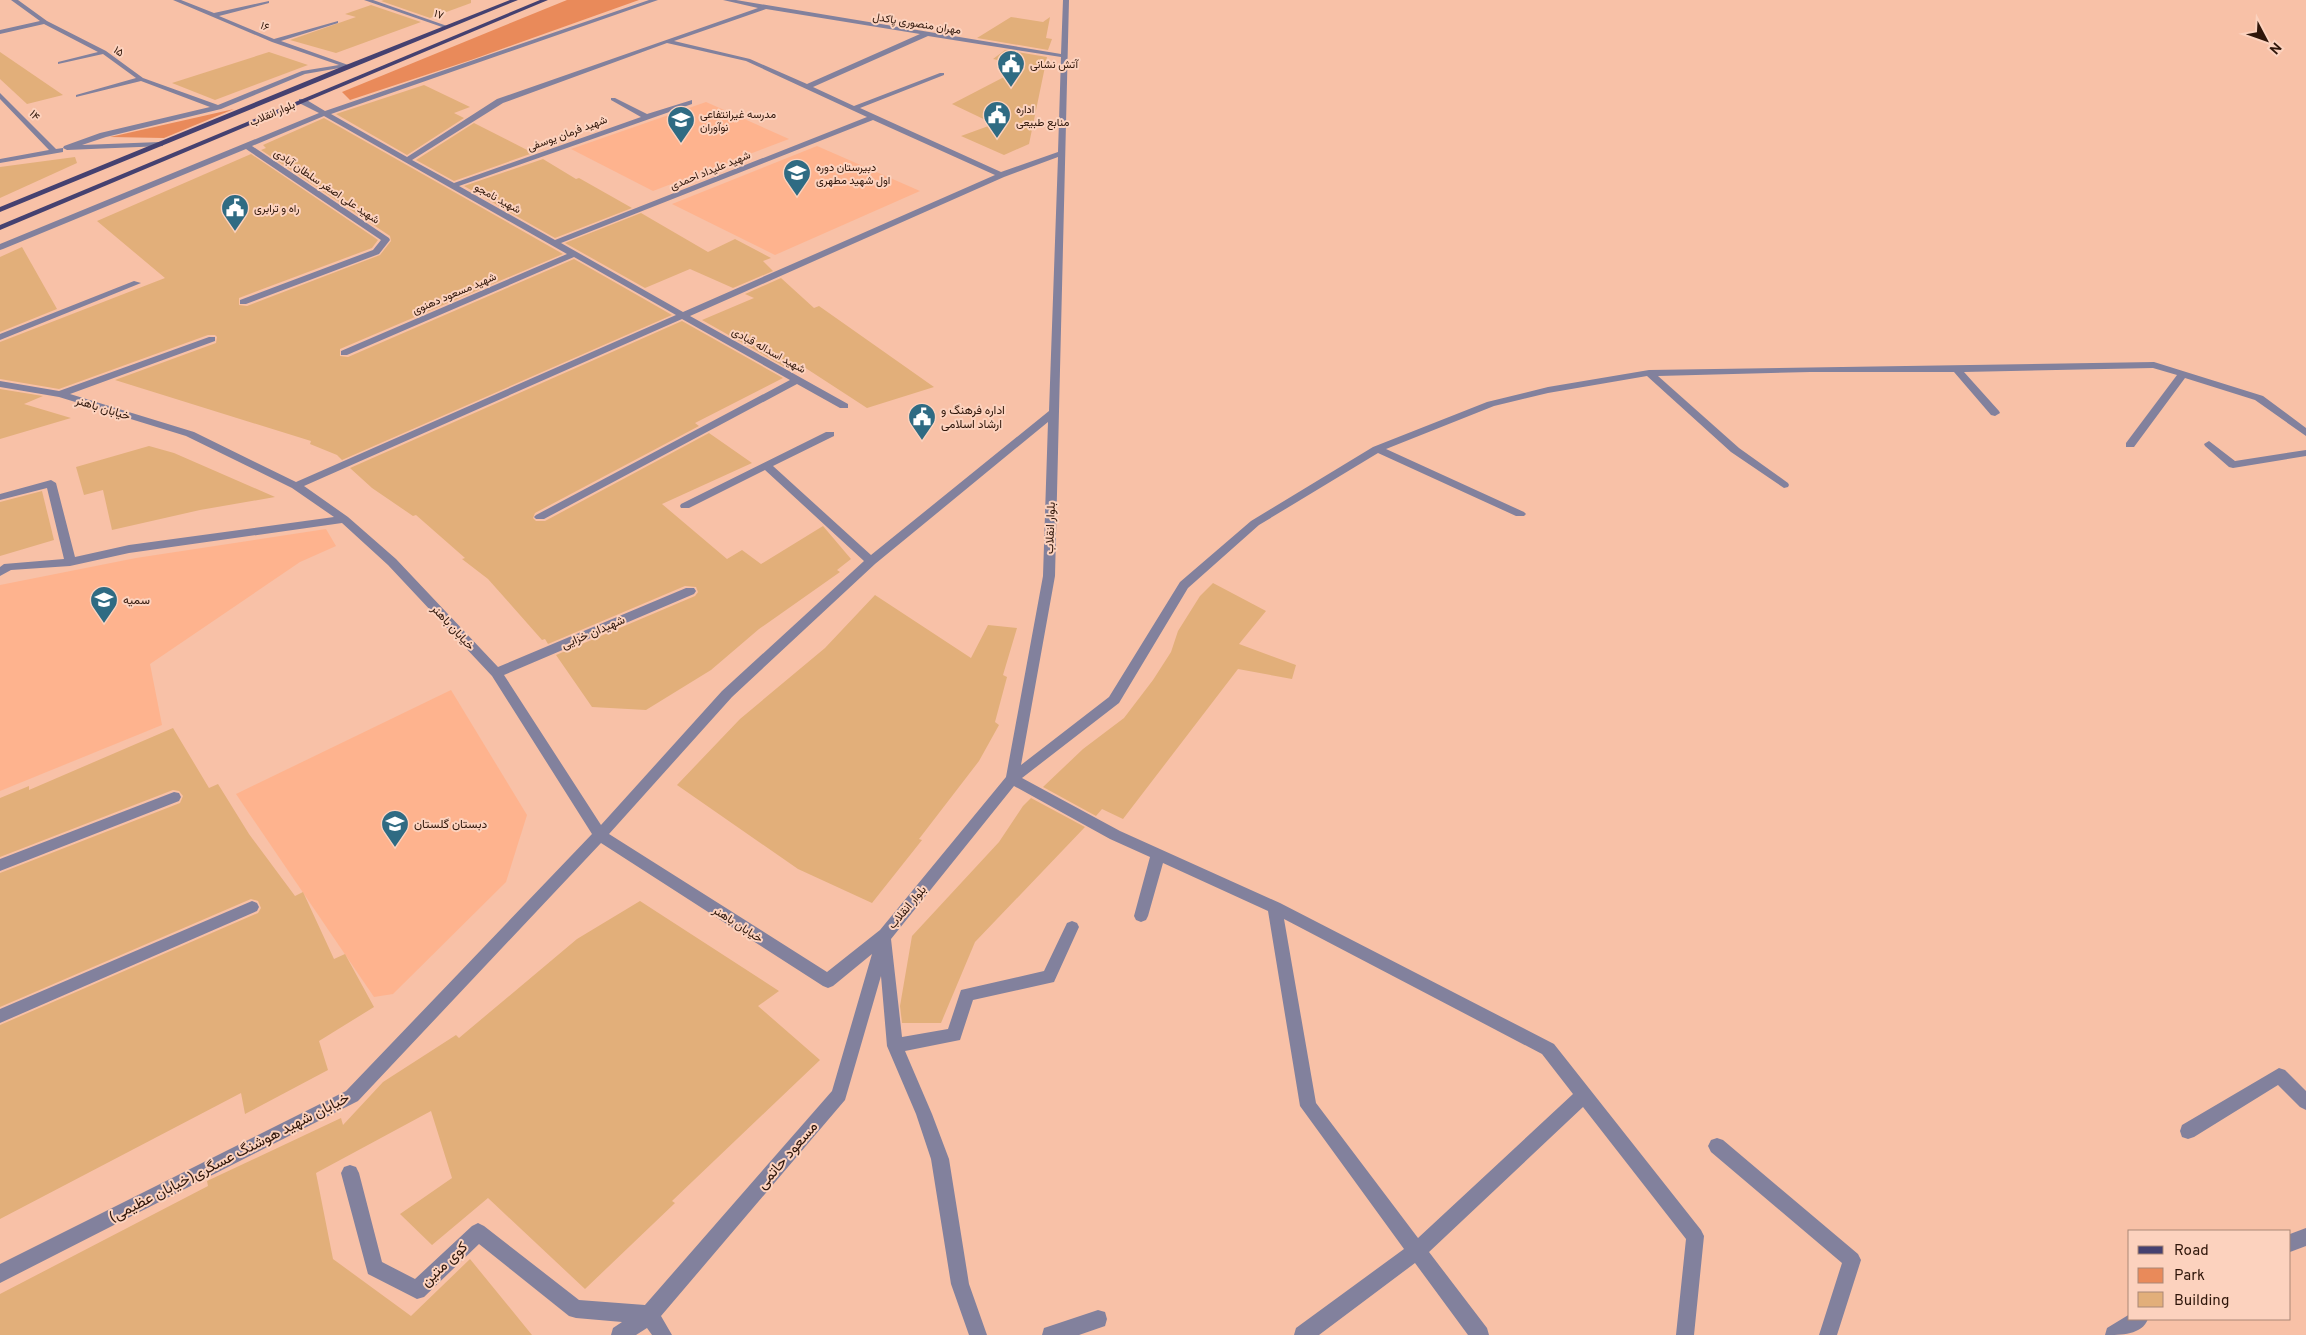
<svg xmlns="http://www.w3.org/2000/svg" width="2306" height="1335" font-family="Overpass,Vazirmatn,sans-serif">
	<style>
		.built { fill: #feb38e }
		.green { fill: #e98a5a }
		.building { fill: #e2af7a }
		.lines { fill: none; stroke-linecap: round; stroke-linejoin: round }
		.minor { fill: #82819d; fill-rule: evenodd }
		.major { fill: #454170; fill-rule: evenodd }
		.labels { text-anchor: middle; stroke-width: 4; stroke-linejoin: round; paint-order: stroke }
		.far-street-label { font-size: 11px; fill: #2f160a; stroke: #fcd2be }
		.far-poi-label { font-size: 11px; fill: #2f160a; stroke: #fcd2be; text-anchor: start }
		.street-label { font-size: 12px; fill: #2f160a; stroke: #fcd2be }
		.poi-label { font-size: 12px; fill: #2f160a; stroke: #fcd2be; text-anchor: start }
		.near-street-label { font-size: 15px; fill: #2f160a; stroke: #fcd2be }
	</style>
	<rect width="100%" height="100%" fill="#f8c1a7"/>
	<g class="built">
		<path d="M 706,102 L 789,139 L 653,191 L 571,149 Z"/>
		<path d="M 817,146 L 920,191 L 775,255 L 672,204 Z"/>
		<path d="M 326,529 L 336,546 L 300,562 L 150,664 L 162,725 L 0,791 L 0,585 L 136,558 Z"/>
		<path d="M 451,690 L 527,815 L 506,882 L 393,994 L 374,997 L 236,794 Z"/>
	</g>
	<g class="green">
		<path d="M 567,0 L 639,0 L 471,60 L 350,100 L 342,92 Z"/>
		<path d="M 234,109 L 164,138 L 110,137 Z"/>
	</g>
	<g class="building">
		<path d="M 384,0 L 471,0 L 471,3 L 430,18 L 381,1 Z"/>
		<path d="M 371,5 L 421,22 L 336,53 L 290,40 L 356,17 L 345,14 Z"/>
		<path d="M 1011,17 L 1043,22 L 1050,17 L 1046,38 L 1052,39 L 1048,50 L 977,38 Z"/>
		<path d="M 1005,50 L 1047,57 L 1029,144 L 1004,155 L 961,136 L 994,124 L 952,104 L 1025,66 L 993,59 Z"/>
		<path d="M 0,52 L 63,95 L 27,104 L 0,79 Z"/>
		<path d="M 269,52 L 308,65 L 215,100 L 172,83 Z"/>
		<path d="M 424,85 L 470,107 L 454,113 L 464,118 L 407,155 L 336,114 Z"/>
		<path d="M 324,118 L 563,254 L 340,349 L 340,356 L 348,357 L 574,259 L 672,315 L 342,460 L 337,455 L 310,444 L 311,441 L 115,380 L 216,343 L 217,337 L 215,335 L 208,335 L 59,389 L 0,379 L 0,342 L 165,278 L 97,221 L 251,154 L 378,240 L 372,248 L 239,298 L 239,305 L 247,306 L 380,255 L 391,241 L 390,236 L 261,150 L 266,148 L 263,145 Z"/>
		<path d="M 474,123 L 533,153 L 454,181 L 416,160 Z"/>
		<path d="M 75,157 L 77,163 L 0,198 L 0,167 Z"/>
		<path d="M 543,159 L 576,179 L 579,178 L 632,208 L 555,238 L 464,186 Z"/>
		<path d="M 641,213 L 708,252 L 735,239 L 771,258 L 763,261 L 773,271 L 733,288 L 690,269 L 645,288 L 565,243 Z"/>
		<path d="M 22,247 L 57,309 L 0,332 L 0,257 Z"/>
		<path d="M 781,278 L 814,308 L 819,306 L 934,387 L 867,408 L 804,367 L 794,372 L 702,320 L 754,298 L 745,294 Z"/>
		<path d="M 682,321 L 783,378 L 695,423 L 699,426 L 535,513 L 533,518 L 536,521 L 545,521 L 709,433 L 752,463 L 662,504 L 727,559 L 742,550 L 761,564 L 823,526 L 851,559 L 837,570 L 840,572 L 759,629 L 711,670 L 646,710 L 592,707 L 556,655 L 695,596 L 698,592 L 696,587 L 685,586 L 548,644 L 545,639 L 542,640 L 488,579 L 462,559 L 465,558 L 416,515 L 413,516 L 372,488 L 350,468 Z"/>
		<path d="M 0,389 L 43,396 L 24,404 L 71,418 L 0,439 Z"/>
		<path d="M 149,446 L 174,453 L 275,497 L 200,510 L 112,530 L 103,490 L 84,495 L 76,467 Z"/>
		<path d="M 42,491 L 54,540 L 0,556 L 0,502 Z"/>
		<path d="M 1213,583 L 1266,611 L 1239,644 L 1296,665 L 1292,679 L 1238,669 L 1123,819 L 1102,809 L 1096,816 L 1043,787 L 1083,749 L 1124,718 L 1153,680 L 1171,652 L 1178,631 L 1200,596 Z"/>
		<path d="M 875,595 L 971,658 L 988,625 L 1017,628 L 1003,675 L 1007,677 L 995,722 L 999,725 L 979,761 L 919,839 L 922,840 L 872,903 L 798,869 L 677,785 L 740,719 L 825,648 Z"/>
		<path d="M 173,728 L 209,788 L 218,784 L 249,834 L 295,896 L 303,892 L 334,959 L 345,954 L 374,1007 L 319,1041 L 328,1070 L 245,1114 L 241,1093 L 0,1219 L 0,1025 L 258,913 L 261,908 L 258,901 L 251,899 L 0,1007 L 0,873 L 180,803 L 183,796 L 179,791 L 173,790 L 0,857 L 0,798 L 29,786 L 29,790 Z"/>
		<path d="M 1031,798 L 1085,827 L 975,942 L 941,1023 L 902,1023 L 900,1006 L 912,936 L 999,842 L 1023,806 Z"/>
		<path d="M 640,901 L 779,991 L 758,1006 L 820,1060 L 672,1201 L 675,1203 L 585,1289 L 488,1198 L 432,1245 L 400,1214 L 452,1178 L 431,1111 L 316,1173 L 333,1259 L 411,1316 L 470,1259 L 532,1335 L 0,1335 L 0,1294 L 208,1186 L 207,1181 L 341,1118 L 343,1125 L 383,1082 L 456,1035 L 459,1038 L 577,939 Z"/>
	</g>
	<g class="lines">
		<g class="minor">
			<path d="M 11,0 L 18,0 L 47,21 L 106,51 L 143,78 L 218,105 L 302,71 L 339,65 L 272,42 L 173,0 L 181,0 L 214,13 L 269,1 L 269,3 L 219,16 L 274,39 L 338,21 L 338,23 L 281,41 L 351,66 L 305,74 L 221,109 L 106,137 L 82,145 L 160,142 L 163,142 L 163,146 L 67,150 L 63,148 L 64,146 L 100,133 L 210,107 L 141,81 L 76,97 L 76,95 L 136,78 L 103,54 L 58,64 L 58,62 L 98,52 L 44,24 L 0,34 L 0,30 L 40,21 Z"/>
			<path d="M 364,0 L 373,0 L 450,27 L 445,28 Z"/>
			<path d="M 649,0 L 658,0 L 331,114 L 407,157 L 497,99 L 758,8 L 723,0 L 736,0 L 1061,54 L 1063,0 L 1069,0 L 1055,576 L 1021,765 L 1109,697 L 1180,582 L 1251,521 L 1373,447 L 1487,402 L 1548,387 L 1649,370 L 2154,362 L 2263,396 L 2306,428 L 2306,436 L 2255,400 L 2185,378 L 2134,447 L 2126,447 L 2126,443 L 2177,375 L 2153,368 L 1964,372 L 1999,411 L 2000,413 L 1995,416 L 1991,415 L 1954,372 L 1810,372 L 1658,376 L 1739,448 L 1788,483 L 1789,485 L 1788,487 L 1784,488 L 1731,452 L 1647,376 L 1548,393 L 1494,406 L 1386,449 L 1524,512 L 1526,514 L 1524,516 L 1516,516 L 1378,453 L 1259,525 L 1188,588 L 1119,703 L 1022,778 L 1120,831 L 1280,903 L 1554,1044 L 1701,1230 L 1704,1236 L 1694,1335 L 1676,1335 L 1686,1239 L 1583,1107 L 1429,1252 L 1487,1328 L 1489,1335 L 1468,1335 L 1415,1263 L 1319,1335 L 1294,1335 L 1296,1328 L 1404,1249 L 1300,1106 L 1268,911 L 1163,863 L 1148,916 L 1146,920 L 1141,922 L 1136,920 L 1134,916 L 1150,857 L 1110,839 L 1014,786 L 891,939 L 902,1037 L 948,1029 L 961,990 L 1044,971 L 1067,923 L 1072,921 L 1077,923 L 1079,927 L 1054,982 L 973,1000 L 960,1040 L 905,1051 L 932,1114 L 949,1159 L 969,1284 L 987,1335 L 969,1335 L 951,1284 L 931,1159 L 916,1114 L 887,1046 L 881,976 L 845,1100 L 661,1316 L 672,1335 L 652,1335 L 647,1328 L 636,1335 L 611,1335 L 613,1328 L 622,1322 L 576,1318 L 569,1316 L 479,1244 L 424,1297 L 417,1299 L 368,1274 L 341,1173 L 344,1167 L 350,1165 L 356,1167 L 359,1173 L 382,1262 L 415,1279 L 472,1226 L 478,1223 L 484,1226 L 579,1300 L 645,1305 L 832,1091 L 872,954 L 833,986 L 828,988 L 823,986 L 601,843 L 358,1101 L 0,1283 L 0,1264 L 346,1091 L 592,834 L 492,676 L 388,565 L 342,523 L 129,553 L 70,566 L 11,570 L 0,576 L 0,567 L 4,564 L 64,559 L 47,488 L 0,500 L 0,494 L 51,480 L 56,483 L 75,557 L 129,545 L 334,517 L 292,488 L 186,436 L 59,397 L 0,387 L 0,381 L 59,391 L 209,337 L 215,337 L 215,341 L 70,394 L 194,432 L 296,482 L 676,315 L 574,257 L 347,355 L 341,355 L 341,351 L 567,254 L 324,116 L 252,146 L 389,238 L 390,240 L 379,254 L 246,304 L 240,304 L 240,300 L 373,250 L 381,240 L 246,149 L 3,249 L 0,250 L 0,244 L 319,113 L 299,103 L 299,99 L 305,99 L 325,111 ZM 766,9 L 920,34 L 807,84 L 750,59 L 674,41 ZM 928,36 L 1061,57 L 1058,152 L 1001,172 L 860,108 L 944,75 L 944,73 L 940,73 L 854,106 L 813,87 ZM 667,43 L 746,61 L 867,117 L 555,240 L 459,186 L 692,104 L 692,100 L 647,114 L 615,98 L 611,98 L 611,100 L 641,117 L 454,183 L 412,160 L 503,103 ZM 873,120 L 995,175 L 683,312 L 561,243 ZM 1058,157 L 1049,411 L 871,555 L 773,466 L 834,436 L 834,432 L 826,432 L 681,504 L 680,506 L 681,508 L 689,508 L 765,470 L 864,561 L 722,691 L 601,825 L 504,675 L 694,594 L 696,591 L 694,588 L 686,588 L 498,667 L 396,559 L 348,517 L 304,486 L 682,319 L 790,380 L 536,515 L 534,517 L 536,519 L 544,519 L 797,384 L 840,408 L 848,408 L 848,404 L 690,316 L 1004,177 ZM 1048,422 L 1043,576 L 1006,777 L 880,930 L 827,972 L 609,834 L 732,697 L 875,564 ZM 1284,919 L 1542,1054 L 1573,1094 L 1418,1238 L 1316,1103 Z"/>
			<path d="M 0,93 L 56,149 L 63,148 L 63,152 L 0,163 L 0,159 L 49,150 L 0,99 Z"/>
			<path d="M 134,281 L 141,283 L 0,340 L 0,334 Z"/>
			<path d="M 2209,441 L 2235,461 L 2306,450 L 2306,456 L 2233,468 L 2229,467 L 2205,446 L 2204,444 Z"/>
			<path d="M 174,792 L 179,793 L 181,797 L 179,801 L 0,871 L 0,859 Z"/>
			<path d="M 252,901 L 257,903 L 259,907 L 257,911 L 0,1023 L 0,1009 Z"/>
			<path d="M 2279,1068 L 2285,1070 L 2306,1091 L 2306,1110 L 2300,1107 L 2278,1085 L 2194,1137 L 2188,1139 L 2182,1137 L 2180,1131 L 2182,1125 Z"/>
			<path d="M 1717,1138 L 1723,1140 L 1858,1254 L 1861,1260 L 1837,1335 L 1819,1335 L 1842,1263 L 1711,1152 L 1708,1146 L 1711,1140 Z"/>
			<path d="M 2306,1228 L 2306,1246 L 2290,1252 L 2290,1234 Z"/>
			<path d="M 1098,1310 L 1105,1312 L 1107,1319 L 1105,1326 L 1079,1335 L 1042,1335 L 1044,1328 Z"/>
			<path d="M 2130,1314 L 2130,1319 L 2148,1319 C 2142,1335 2121,1335 2105,1335 L 2107,1328 Z"/>
		</g>
		<g class="major">
			<path d="M 510,0 L 518,0 L 0,212 L 0,207 L 346,65 Z"/>
			<path d="M 540,0 L 548,0 L 0,230 L 0,225 Z"/>
		</g>
	</g>
	<defs>
		<symbol id="civic-pin" viewBox="-11 -11 22 30"><path d="M0 17L-7.5 6A9.5 9.5 0 1 1 7.5 6Z" fill="#2f6b83" stroke="#fcd2be"/><path d="M-.6-6.5H3V-4.5H.6V-3L4-1V1h2V6H-6V1h2V-1L-.6-3ZM-1.2 2.5V6h2.4V2.5Z" fill="#fff"/></symbol>
		<symbol id="school-pin" viewBox="-11 -11 22 30"><path d="M0 17L-7.5 6A9.5 9.5 0 1 1 7.5 6Z" fill="#2f6b83" stroke="#fcd2be"/><path d="M0-5L7-2L0 1L-7-2ZM-4 1L0 2.5L4 1V4Q0 6-4 4Z" fill="#fff"/></symbol>
	</defs>
	<g fill-rule="evenodd">
		<use href="#civic-pin" x="995" y="48" width="32" height="43"/>
		<use href="#civic-pin" x="981" y="99" width="32" height="43"/>
		<use href="#school-pin" x="665" y="104" width="32" height="43"/>
		<use href="#school-pin" x="781" y="157" width="32" height="43"/>
		<use href="#civic-pin" x="219" y="192" width="32" height="43"/>
		<use href="#civic-pin" x="906" y="401" width="32" height="43"/>
		<use href="#school-pin" x="88" y="584" width="32" height="43"/>
		<use href="#school-pin" x="379" y="808" width="32" height="43"/>
	</g>
	<g class="labels">
		<g class="far-street-label">
			<text transform="translate(439 14) rotate(19)" y="4">۱۷</text>
			<text transform="translate(917 23) rotate(9)" y="4">مهران منصوری پاکدل</text>
			<text transform="translate(265 26) rotate(24)" y="4">۱۶</text>
			<text transform="translate(119 51) rotate(36)" y="4">۱۵</text>
			<text transform="translate(272 113) rotate(-23)" y="4">بلوار انقلاب</text>
			<text transform="translate(35 115) rotate(46)" y="4">۱۴</text>
			<text transform="translate(567 133) rotate(-20)" y="4">شهید فرمان یوسفی</text>
			<text transform="translate(710 170) rotate(-22)" y="4">شهید علیداد احمدی</text>
			<text transform="translate(327 186) rotate(34)" y="4">شهید علی اصغر سلطان آبادی</text>
			<text transform="translate(498 198) rotate(29)" y="4">شهید نامجو</text>
			<text transform="translate(454 293) rotate(-23)" y="4">شهید مسعود دهنوی</text>
			<text transform="translate(769 350) rotate(29)" y="4">شهید اسداله قبادی</text>
		</g>
		<g class="far-poi-label">
			<text x="1030" y="68">آتش نشانی</text>
			<text x="1016" y="113">اداره<tspan x="1016" dy="13">منابع طبیعی</tspan></text>
			<text x="700" y="118">مدرسه غیرانتفاعی<tspan x="700" dy="13">نوآوران</tspan></text>
			<text x="816" y="171">دبیرستان دوره<tspan x="816" dy="13">اول شهید مطهری</tspan></text>
			<text x="254" y="212">راه و ترابری</text>
		</g>
		<g class="street-label">
			<text transform="translate(103 408) rotate(17)" y="4">خیابان باهنر</text>
			<text transform="translate(1050 528) rotate(-88)" y="4">بلوار انقلاب</text>
			<text transform="translate(453 627) rotate(47)" y="4">خیابان باهنر</text>
			<text transform="translate(593 632) rotate(-23)" y="4">شهیدان خزایی</text>
			<text transform="translate(907 907) rotate(-50)" y="4">بلوار انقلاب</text>
			<text transform="translate(738 924) rotate(33)" y="4">خیابان باهنر</text>
		</g>
		<g class="poi-label">
			<text x="941" y="414">اداره فرهنگ و<tspan x="941" dy="14">ارشاد اسلامی</tspan></text>
			<text x="123" y="604">سمیه</text>
			<text x="414" y="828">دبستان گلستان</text>
		</g>
		<g class="near-street-label">
			<text transform="translate(787 1155) rotate(-49)" y="5">مسعود حاتمی</text>
			<text transform="translate(229 1157) rotate(-27)" y="5">خیابان شهید هوشنگ عسگری(خیابان عظیمی)</text>
			<text transform="translate(444 1264) rotate(-43)" y="5">کوی متین</text>
		</g>
	</g>
	<rect x="2128" y="1230" width="162" height="90" fill="#fcd2be" stroke="#aa8776"/>
	<rect x="2138" y="1246" width="25" height="8" fill="#454170" stroke="#aa8776"/>
	<text x="2174" y="1255" font-size="15" fill="#2f160a">Road</text>
	<rect x="2138" y="1268" width="25" height="15" fill="#e98a5a" stroke="#aa8776"/>
	<text x="2174" y="1280" font-size="15" fill="#2f160a">Park</text>
	<rect x="2138" y="1292" width="25" height="15" fill="#e2af7a" stroke="#aa8776"/>
	<text x="2174" y="1305" font-size="15" fill="#2f160a">Building</text>
	<g transform="translate(2266 40) rotate(131)" stroke="#fcd2be" stroke-width="4" paint-order="stroke">
	<path d="M0-4L9 19L0 12L-9 19Z" fill="#2f160a"/>
	<text y="-8" font-size="14" font-weight="bold" text-anchor="middle" fill="#2f160a">N</text>
	</g>
</svg>
